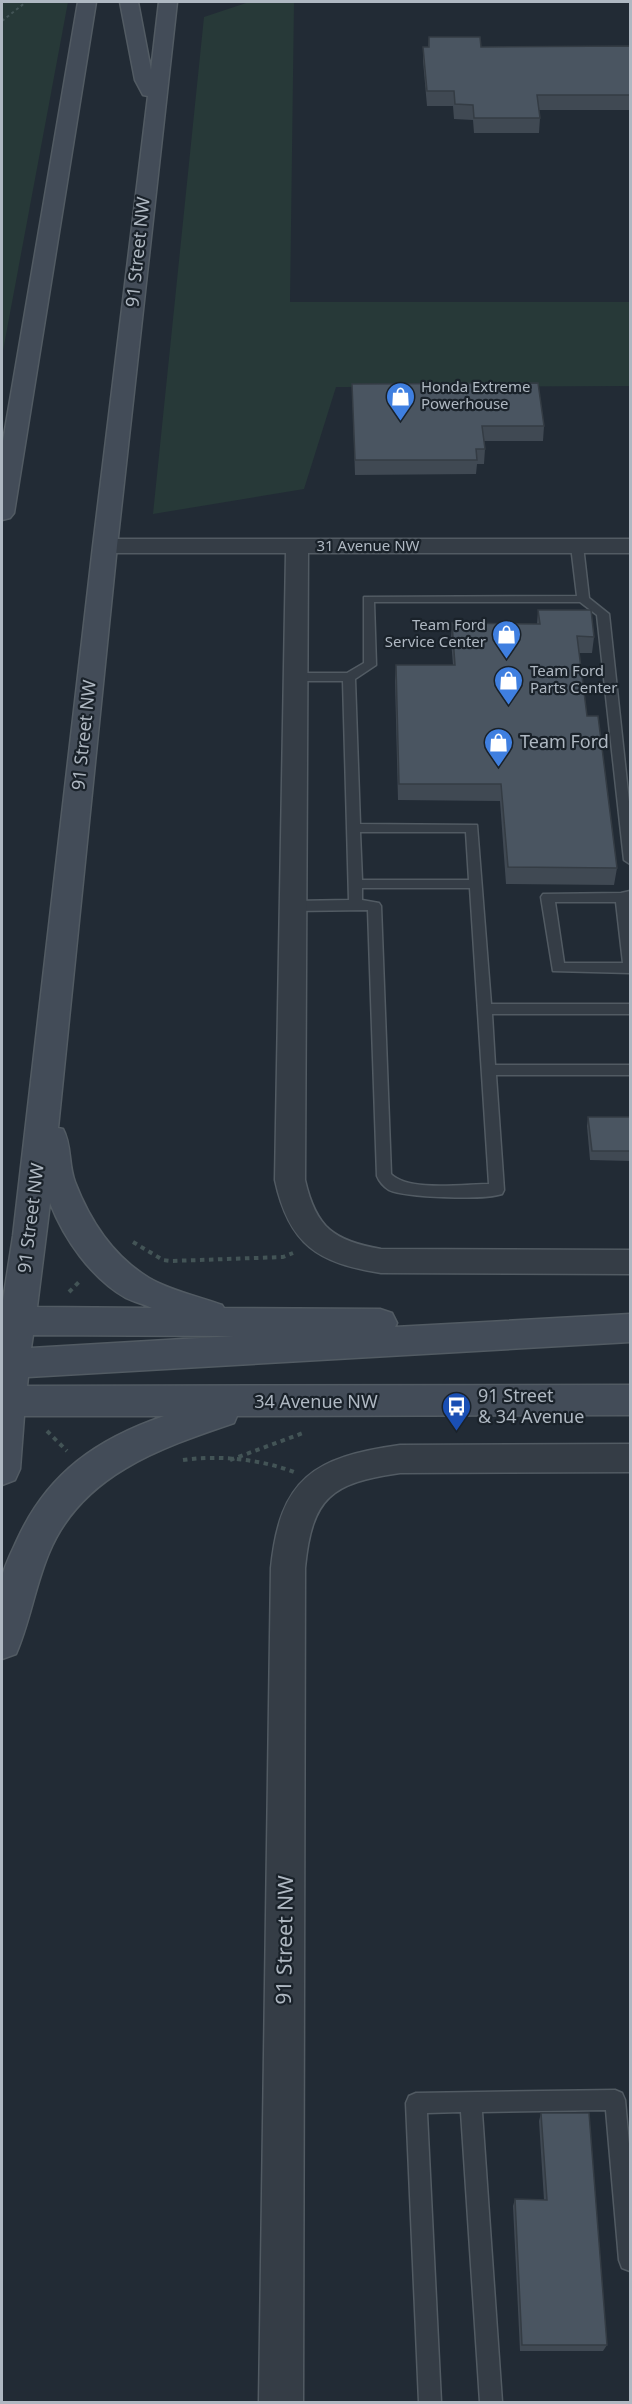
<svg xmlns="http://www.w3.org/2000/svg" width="632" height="2404" font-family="'Noto Sans',sans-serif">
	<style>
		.green { fill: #273938 }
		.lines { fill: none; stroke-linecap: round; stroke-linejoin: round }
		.lane-casing { stroke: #525b63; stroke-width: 3 }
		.street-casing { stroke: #525b63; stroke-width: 3 }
		.secondary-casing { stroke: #525b63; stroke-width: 3 }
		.path-far1 { stroke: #435456; stroke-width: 2; stroke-dasharray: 3 3; stroke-linecap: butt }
		.path { stroke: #435456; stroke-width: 4; stroke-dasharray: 4.5 4.5; stroke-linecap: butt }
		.lane { fill: #353d46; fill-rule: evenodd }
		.street { fill: #353d46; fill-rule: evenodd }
		.secondary { fill: #434c58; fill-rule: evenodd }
		.wall { fill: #404953 }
		.building { fill: #4a5561; stroke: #343c44; stroke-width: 1.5 }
		.labels { text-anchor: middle; stroke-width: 4.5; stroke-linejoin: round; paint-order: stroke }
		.far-poi-label { font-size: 15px; fill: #afb8c2; stroke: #1a222a; text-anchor: start }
		.far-street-label { font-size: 15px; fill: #afb8c2; stroke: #1a222a }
		.street-label { font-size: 18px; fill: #afb8c2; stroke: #1a222a }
		.poi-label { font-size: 18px; fill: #afb8c2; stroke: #1a222a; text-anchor: start }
		.near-street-label { font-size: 21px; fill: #afb8c2; stroke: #1a222a }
	</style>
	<rect width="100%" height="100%" fill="#222b35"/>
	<g class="green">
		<path d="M 2,2 L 68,2 L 2,356 Z"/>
		<path d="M 249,2 L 294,2 L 290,302 L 630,302 L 630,386 L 336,387 L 304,489 L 153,514 L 204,17 Z"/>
	</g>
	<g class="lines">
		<defs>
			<g id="lane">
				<path d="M 577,543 L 583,546 L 589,598 L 609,614 L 630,811 L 630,864 L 624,860 L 597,615 L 580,602 L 374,602 L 376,665 L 355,679 L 360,824 L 477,825 L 491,1004 L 630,1004 L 630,1014 L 492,1014 L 495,1065 L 630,1065 L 630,1075 L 496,1075 L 504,1190 L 502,1194 C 485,1200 406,1198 389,1190 C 384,1187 379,1181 377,1176 L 368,910 L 293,911 L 286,906 L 293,901 L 349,900 L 343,681 L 295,681 L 289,677 L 295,673 L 347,673 L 364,663 L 364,597 L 577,596 L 571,546 ZM 360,832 L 466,832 L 469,880 L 362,880 ZM 362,888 L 470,888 L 489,1184 C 464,1184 409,1192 391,1174 L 381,906 L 379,903 L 362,900 Z"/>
				<path d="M 630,891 L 630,973 L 553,971 L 541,897 L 543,894 L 621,893 ZM 555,902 L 616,902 L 623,963 L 564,963 Z"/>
				<path d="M 615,2090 L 622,2093 L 625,2100 L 630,2155 L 630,2271 L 622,2268 L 619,2260 L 606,2110 L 482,2112 L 502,2402 L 480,2402 L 461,2112 L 427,2113 L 441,2402 L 419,2402 L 406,2103 L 409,2096 L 416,2093 Z"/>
			</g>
			<g id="street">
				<path d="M 105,539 L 630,539 L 630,553 L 308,553 L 305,1180 C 316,1228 334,1241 381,1249 L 630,1250 L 630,1274 L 381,1273 C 318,1263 289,1245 275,1180 L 286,553 L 105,553 L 97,551 L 94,546 L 97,541 Z"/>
				<path d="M 630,1444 L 630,1472 L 400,1473 C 331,1483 312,1497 305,1568 L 303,2402 L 259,2402 L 271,1568 C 280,1478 314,1457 400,1445 Z"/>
			</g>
			<g id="secondary">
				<path d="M 78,2 L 96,2 L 14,513 L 10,518 L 2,520 L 2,447 Z"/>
				<path d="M 120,2 L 138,2 L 151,70 L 159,2 L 177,2 L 117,546 L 58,1128 L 63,1129 C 72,1145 68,1164 75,1182 C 90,1221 113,1256 149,1278 C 169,1290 200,1297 222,1305 L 224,1308 L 380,1309 L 392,1313 L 397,1323 L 395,1327 L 630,1314 L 630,1342 L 28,1377 L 27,1386 L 630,1385 L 630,1415 L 237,1416 L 234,1423 C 160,1448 81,1475 49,1553 C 35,1586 30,1622 16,1654 L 2,1659 C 0,1643 0,1591 2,1577 C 5,1564 12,1551 18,1538 C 48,1473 97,1439 164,1416 L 24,1416 L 20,1469 L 15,1480 L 2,1485 L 2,1307 L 13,1236 L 93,546 L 148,96 L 143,95 L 135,80 ZM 50,1203 C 64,1239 91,1278 126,1298 C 134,1302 144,1304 152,1308 L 37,1307 ZM 33,1335 L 234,1336 L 31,1348 Z"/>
			</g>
		</defs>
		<use href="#lane" class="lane-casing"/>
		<use href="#street" class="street-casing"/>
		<use href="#secondary" class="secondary-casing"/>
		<path class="path-far1" d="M 2,21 L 26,2"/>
		<g class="path">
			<path d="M 133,1242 L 163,1260 L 171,1261 L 283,1257 L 293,1253"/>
			<path d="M 69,1292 L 81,1280"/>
			<path d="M 47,1431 L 67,1451"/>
			<path d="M 183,1460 C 219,1455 260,1459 294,1472"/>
			<path d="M 230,1460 L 303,1433"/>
		</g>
		<use href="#lane" class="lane"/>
		<use href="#street" class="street"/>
		<use href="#secondary" class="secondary"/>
	</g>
	<g class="wall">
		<path d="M 429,37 L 481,47 L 630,46 L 630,110 L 539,110 L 540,118 L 539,133 L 474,133 L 473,120 L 454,119 L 453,106 L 427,106 L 423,61 L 423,47 L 428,47 Z"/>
		<path d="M 352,384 L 544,426 L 543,441 L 484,441 L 485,449 L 484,464 L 477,464 L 476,474 L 355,475 Z"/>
		<path d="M 538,610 L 594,637 L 592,653 L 579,653 L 587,716 L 617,868 L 614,885 L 506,884 L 500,801 L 398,800 L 395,681 L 396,665 L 453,665 L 451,640 L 452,623 L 537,624 Z"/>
		<path d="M 588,1117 L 630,1117 L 630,1161 L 590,1160 L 587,1126 Z"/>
		<path d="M 541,2113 L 607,2345 L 603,2351 L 520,2351 L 513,2206 L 515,2199 L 544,2200 L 539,2121 Z"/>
	</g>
	<g class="building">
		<path d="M 429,37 L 480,37 L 481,47 L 630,46 L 630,95 L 537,95 L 540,118 L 474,118 L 473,105 L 455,104 L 454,91 L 427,91 L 423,47 L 429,47 Z"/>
		<path d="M 538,383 L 544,426 L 482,426 L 485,449 L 476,449 L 477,460 L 355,460 L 352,384 Z"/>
		<path d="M 538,610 L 591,610 L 594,637 L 577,636 L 587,716 L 598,716 L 617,868 L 508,867 L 501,784 L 399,784 L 396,665 L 455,665 L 452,623 L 540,624 Z"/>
		<path d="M 588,1117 L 630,1117 L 630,1151 L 592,1151 Z"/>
		<path d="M 541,2113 L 589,2113 L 607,2345 L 522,2345 L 515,2199 L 547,2200 Z"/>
	</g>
	<defs>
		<symbol id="shop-pin" viewBox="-11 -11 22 30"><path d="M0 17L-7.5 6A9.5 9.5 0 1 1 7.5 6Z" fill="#3f7fe0" stroke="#1a222a"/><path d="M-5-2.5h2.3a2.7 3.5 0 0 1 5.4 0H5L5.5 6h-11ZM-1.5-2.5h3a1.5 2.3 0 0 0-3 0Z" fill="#fff"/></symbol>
		<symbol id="bus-pin" viewBox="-11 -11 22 30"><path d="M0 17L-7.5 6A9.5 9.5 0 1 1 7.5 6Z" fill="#1a4fb4" stroke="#1a222a"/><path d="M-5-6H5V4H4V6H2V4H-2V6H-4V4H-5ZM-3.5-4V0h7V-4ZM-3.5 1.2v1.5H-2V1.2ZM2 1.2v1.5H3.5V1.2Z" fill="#fff"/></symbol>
	</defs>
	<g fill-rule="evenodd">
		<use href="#shop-pin" x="384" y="380" width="33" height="45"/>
		<use href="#shop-pin" x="490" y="618" width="33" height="45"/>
		<use href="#shop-pin" x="492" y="664" width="33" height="45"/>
		<use href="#shop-pin" x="482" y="726" width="33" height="45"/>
		<use href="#bus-pin" x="440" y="1390" width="33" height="45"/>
	</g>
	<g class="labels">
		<g class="far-poi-label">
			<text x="421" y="392">Honda Extreme<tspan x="421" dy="17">Powerhouse</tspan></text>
			<text x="486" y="630" text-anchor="end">Team Ford<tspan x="486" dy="17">Service Center</tspan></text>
			<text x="530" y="676">Team Ford<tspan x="530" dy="17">Parts Center</tspan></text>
		</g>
		<g class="far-street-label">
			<text x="368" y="551">31 Avenue NW</text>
		</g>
		<g class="street-label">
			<text transform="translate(138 252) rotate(-84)" y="6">91 Street NW</text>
			<text transform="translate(84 735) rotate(-84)" y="6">91 Street NW</text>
			<text transform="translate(31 1218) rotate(-83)" y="6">91 Street NW</text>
			<text x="316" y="1408">34 Avenue NW</text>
		</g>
		<g class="poi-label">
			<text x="520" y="748">Team Ford</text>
			<text x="478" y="1402">91 Street<tspan x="478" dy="21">&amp; 34 Avenue</tspan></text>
		</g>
		<g class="near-street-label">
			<text transform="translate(285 1940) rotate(-89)" y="7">91 Street NW</text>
		</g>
	</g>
	<rect width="632" height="2404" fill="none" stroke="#afb8c2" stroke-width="6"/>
</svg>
